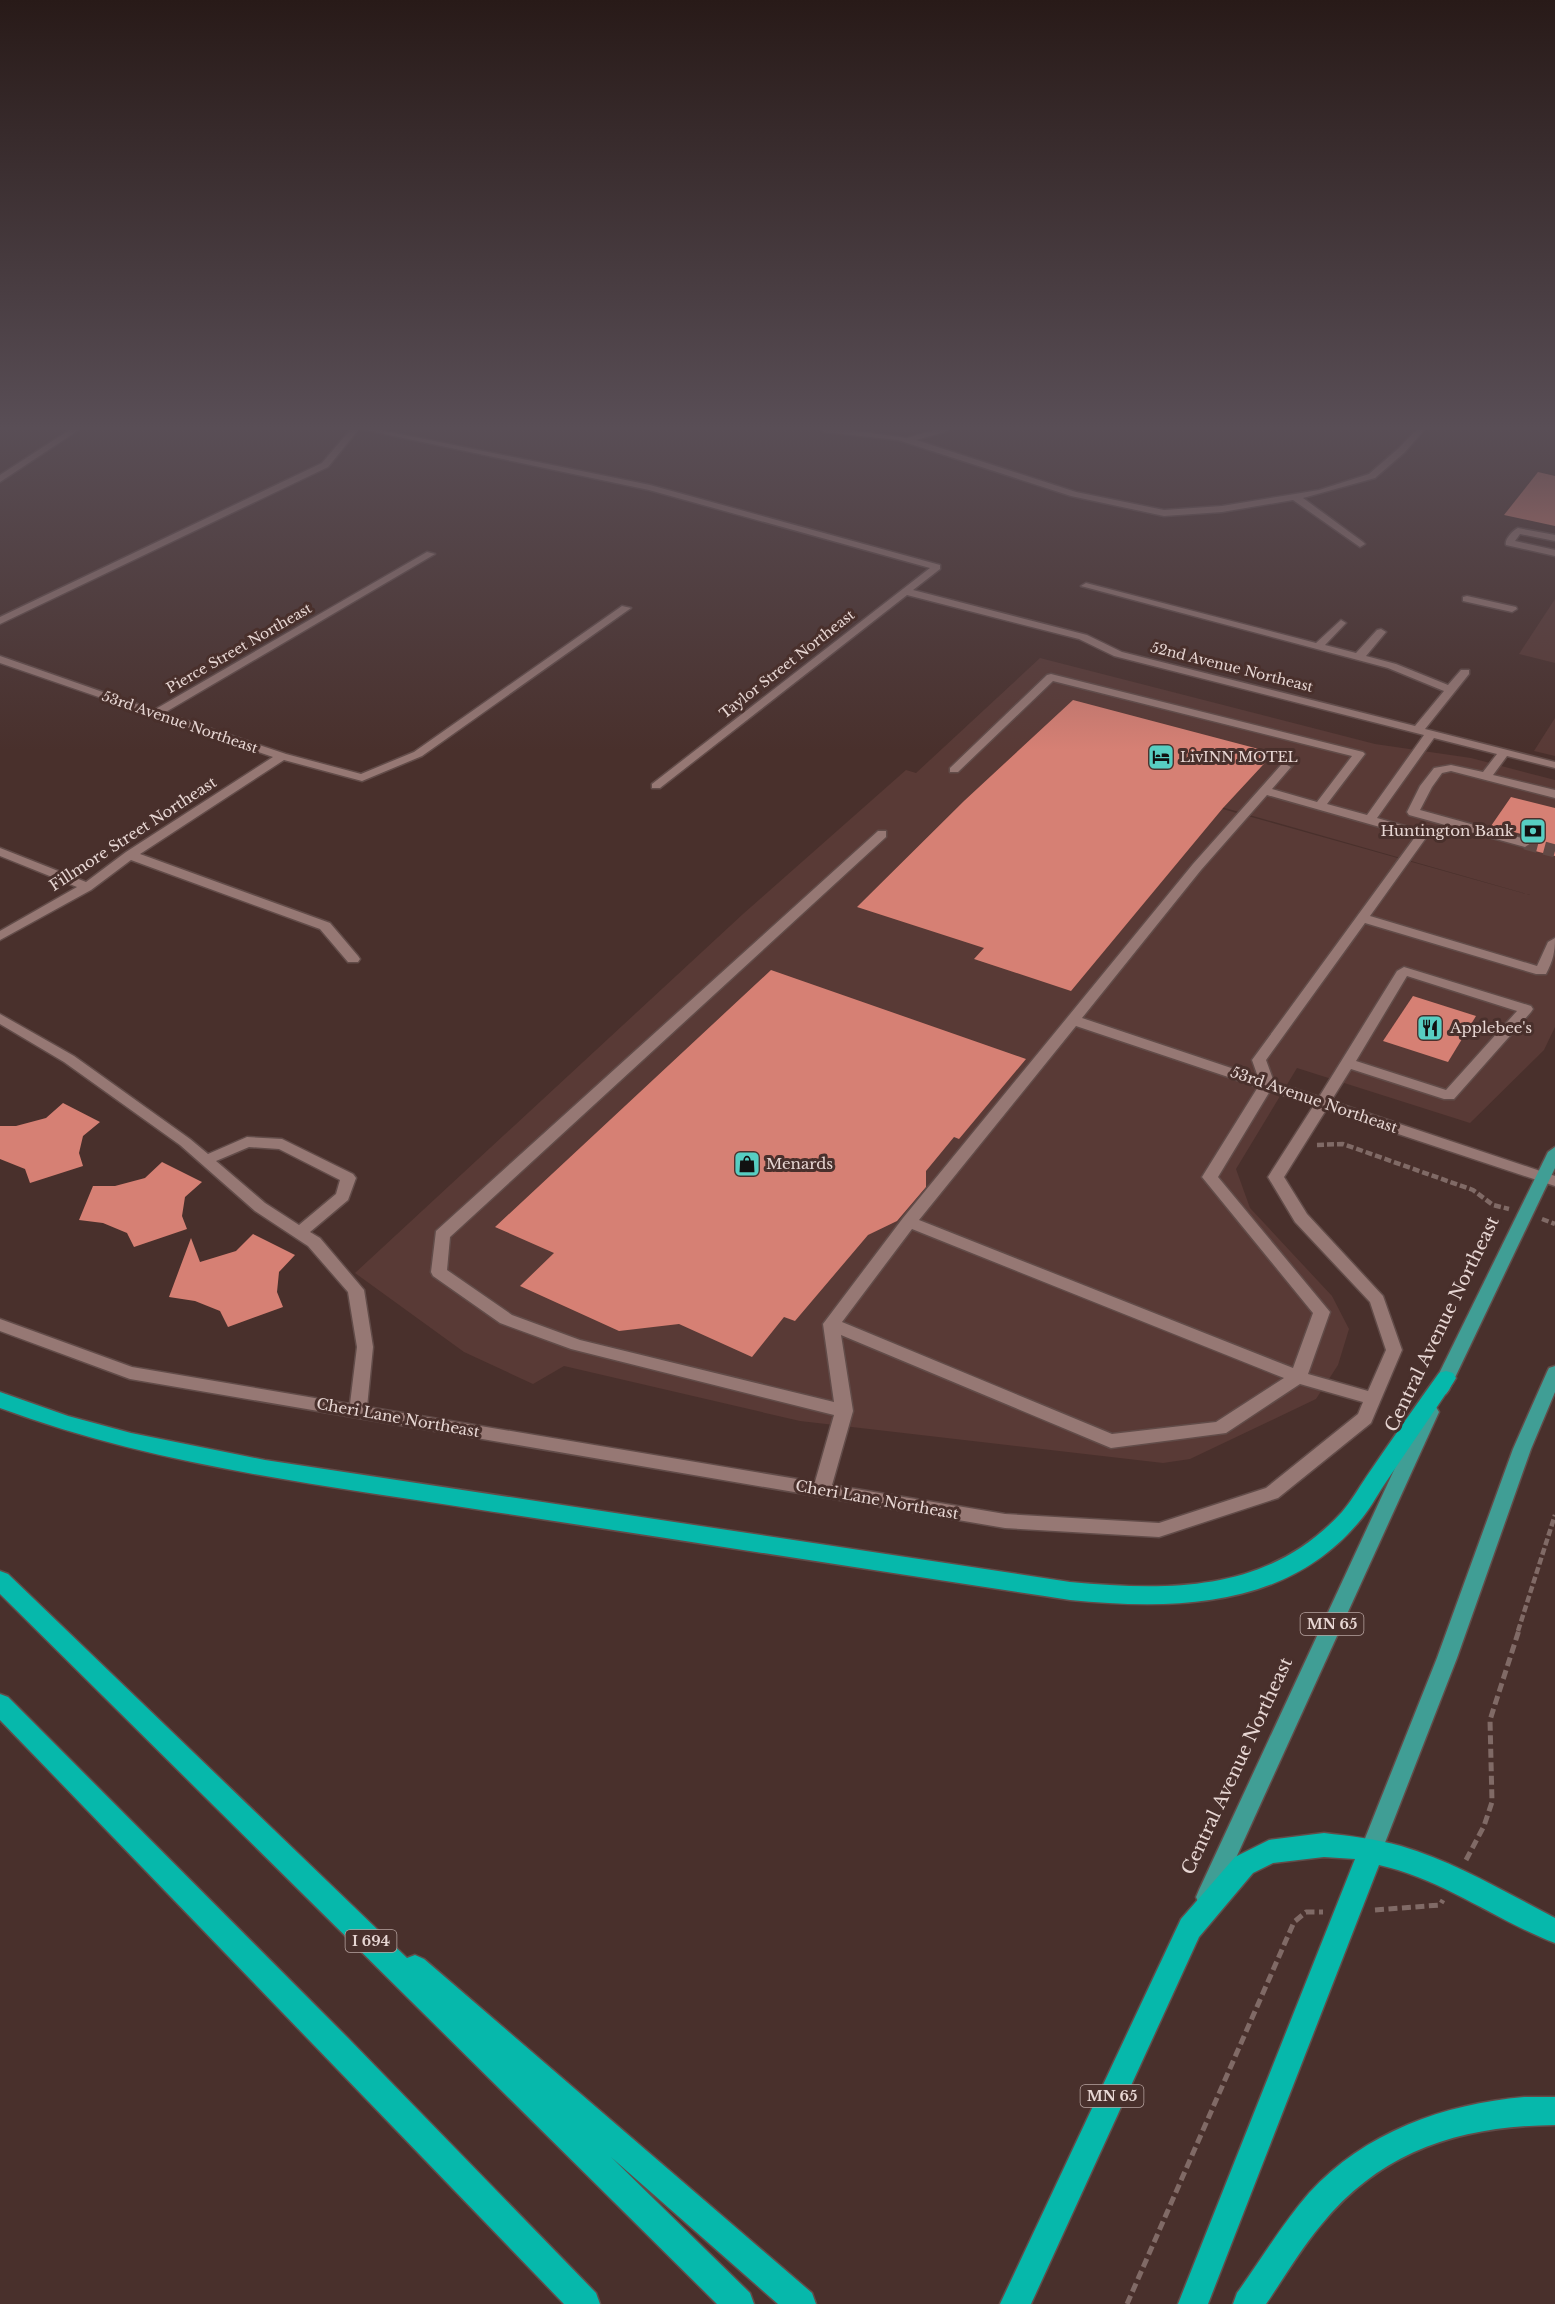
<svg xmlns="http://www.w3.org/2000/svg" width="1555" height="2304" font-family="'Libre Baskerville',serif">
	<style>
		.built { fill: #593a36; fill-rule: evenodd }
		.building { fill: #d68074 }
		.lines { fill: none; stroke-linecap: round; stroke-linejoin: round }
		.minor-tunnel { stroke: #614945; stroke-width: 13; stroke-dasharray: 13 7; stroke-linecap: butt }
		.minor-casing { stroke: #624c49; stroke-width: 3 }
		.major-casing { stroke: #624c49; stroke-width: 3 }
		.highway-casing { stroke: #624c49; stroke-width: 3 }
		.path-far1 { stroke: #806a66; stroke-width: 4.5; stroke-dasharray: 7 3; stroke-linecap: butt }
		.path { stroke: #806a66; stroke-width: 5; stroke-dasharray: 9 4.5; stroke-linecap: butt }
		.minor { fill: #967874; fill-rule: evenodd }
		.major { fill: #409e95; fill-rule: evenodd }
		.highway { fill: #06b8ab; fill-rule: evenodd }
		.labels { text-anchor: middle; stroke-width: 6; stroke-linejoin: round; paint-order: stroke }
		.far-street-label { font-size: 14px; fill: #e7d6d3; stroke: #49302c }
		.far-poi-label { font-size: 14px; fill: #e7d6d3; stroke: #49302c; text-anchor: start }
		.shield { fill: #49302c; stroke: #b8a4a1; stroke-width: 1.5 }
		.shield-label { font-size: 14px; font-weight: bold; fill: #e7d6d3 }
		.poi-label { font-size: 15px; fill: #e7d6d3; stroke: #49302c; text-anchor: start }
		.street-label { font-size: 15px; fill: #e7d6d3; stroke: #49302c }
		.near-street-label { font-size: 18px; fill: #e7d6d3; stroke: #49302c }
	</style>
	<rect width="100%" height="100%" fill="#49302c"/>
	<g class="built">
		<path d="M 1555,599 L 1555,663 L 1519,654 Z"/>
		<path d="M 1040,658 L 1375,744 L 1471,758 L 1555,780 L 1555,1027 L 1544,1050 L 1470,1123 L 1297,1068 L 1236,1169 L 1250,1208 L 1332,1296 L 1349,1329 L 1338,1365 L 1316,1399 L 1190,1459 L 1163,1463 L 800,1421 L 564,1366 L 533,1384 L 464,1352 L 355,1273 L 743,914 L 906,770 L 916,773 ZM 1169,793 L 1225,808 L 1530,895 L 1169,794 Z"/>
		<path d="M 1555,718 L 1555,756 L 1534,751 Z"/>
	</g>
	<g class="building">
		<path d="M 1538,472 L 1555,476 L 1555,526 L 1504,515 Z"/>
		<path d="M 1073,700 L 1274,753 L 1223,808 L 1071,991 L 974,959 L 984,948 L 857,907 L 964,801 Z"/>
		<path d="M 1511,797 L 1555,808 L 1555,856 L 1527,849 L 1533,843 L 1529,836 L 1491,826 Z"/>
		<path d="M 771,970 L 1026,1059 L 959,1139 L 954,1137 L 926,1171 L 926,1187 L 897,1221 L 868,1235 L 795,1321 L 784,1317 L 752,1357 L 679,1324 L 619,1331 L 520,1286 L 554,1253 L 495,1227 Z"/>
		<path d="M 1413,996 L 1476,1016 L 1448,1062 L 1383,1041 Z"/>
		<path d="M 63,1103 L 100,1122 L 83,1136 L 79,1153 L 83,1166 L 30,1183 L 25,1169 L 0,1159 L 0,1126 L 16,1126 L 46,1118 Z"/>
		<path d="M 162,1162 L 202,1182 L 185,1197 L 182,1216 L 187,1229 L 134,1247 L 127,1233 L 103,1223 L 79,1220 L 93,1186 L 115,1186 L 145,1178 Z"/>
		<path d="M 253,1234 L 295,1255 L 279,1272 L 277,1292 L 283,1307 L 228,1327 L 220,1311 L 195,1301 L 169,1297 L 191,1238 L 200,1262 L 236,1251 Z"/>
	</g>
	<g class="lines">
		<g class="minor-tunnel">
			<path d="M 1285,767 L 1296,753"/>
			<path d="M 1525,843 L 1555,851"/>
		</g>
		<defs>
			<g id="minor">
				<path d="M 71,429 L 80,429 L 0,482 L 0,475 Z"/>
				<path d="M 351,429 L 359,429 L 328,467 L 0,624 L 0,617 L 322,463 Z"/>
				<path d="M 361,429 L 375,429 L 650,485 L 940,565 L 940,569 L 913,590 L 1087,635 L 1122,652 L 1415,726 L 1444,691 L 1388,668 L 1081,586 L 1086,583 L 1316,643 L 1341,620 L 1346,623 L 1325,645 L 1356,653 L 1377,630 L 1381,629 L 1386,632 L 1366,656 L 1396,664 L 1448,685 L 1461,670 L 1469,670 L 1469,674 L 1425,729 L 1555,762 L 1555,768 L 1507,756 L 1493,775 L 1555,790 L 1555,798 L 1451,771 L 1442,773 L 1432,787 L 1420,810 L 1529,840 L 1531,843 L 1525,847 L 1409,815 L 1407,812 L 1420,786 L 1434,768 L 1451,765 L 1483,772 L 1497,754 L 1434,738 L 1377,818 L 1426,832 L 1428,835 L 1370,916 L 1537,966 L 1548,942 L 1555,938 C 1555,952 1553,961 1546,974 L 1536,974 L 1365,923 L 1266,1060 L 1274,1082 L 1319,1097 L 1397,971 L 1404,967 L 1531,1006 L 1533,1009 L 1531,1012 L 1454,1099 L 1444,1099 L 1351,1069 L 1331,1101 L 1555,1176 L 1555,1186 L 1326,1110 L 1284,1177 L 1307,1214 L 1383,1296 L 1402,1350 L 1371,1423 L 1278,1498 L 1159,1537 L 1005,1528 L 130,1379 L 0,1331 L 0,1319 L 132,1367 L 350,1404 L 357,1347 L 348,1292 L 308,1246 L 255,1211 L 180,1145 L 64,1062 L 0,1024 L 0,1014 L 74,1056 L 190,1139 L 208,1154 L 247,1137 L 282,1139 L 353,1174 L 356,1178 L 348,1200 L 310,1232 L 320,1238 L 364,1290 L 373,1347 L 367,1407 L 815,1482 L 834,1415 L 571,1349 L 500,1323 L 433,1276 L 431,1272 L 436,1231 L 878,831 L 886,831 L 886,837 L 450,1237 L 447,1270 L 512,1315 L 580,1340 L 834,1402 L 823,1324 L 903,1218 L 1193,864 L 1281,765 L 1285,764 L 1291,767 L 1272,789 L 1317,802 L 1352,756 L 1053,681 L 958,772 L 950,772 L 950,768 L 1047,675 L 1051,674 L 1363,752 L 1365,754 L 1327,804 L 1367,815 L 1424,735 L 1114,656 L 1079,639 L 907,595 L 660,788 L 652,788 L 652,784 L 930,568 L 649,490 ZM 1267,795 L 1415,837 L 1252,1060 L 1258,1077 L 1082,1018 L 1201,870 ZM 1407,976 L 1517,1011 L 1446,1090 L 1356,1061 ZM 1076,1026 L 1258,1087 L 1202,1177 L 1313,1313 L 1293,1368 L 919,1220 ZM 1270,1091 L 1314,1105 L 1268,1177 L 1295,1222 L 1370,1302 L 1386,1350 L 1368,1391 L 1308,1374 L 1330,1312 L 1218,1177 ZM 249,1147 L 279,1149 L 340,1180 L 336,1194 L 299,1225 L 265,1203 L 216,1161 ZM 912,1229 L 1284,1378 L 1216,1422 L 1112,1434 L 842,1322 ZM 841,1335 L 1111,1448 L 1226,1433 L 1300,1384 L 1363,1402 L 1358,1414 L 1266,1488 L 1159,1523 L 1005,1514 L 832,1485 L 853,1411 Z"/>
				<path d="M 820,429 L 842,429 L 907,438 L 937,429 L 949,429 L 948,431 L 916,440 L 1076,492 L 1164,510 L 1222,506 L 1295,494 L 1319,490 L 1369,474 L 1399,448 L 1417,429 L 1425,429 L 1405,452 L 1375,478 L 1303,498 L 1363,542 L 1365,544 L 1360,547 L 1293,500 L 1222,512 L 1164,516 L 1071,496 L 898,440 L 824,432 Z"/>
				<path d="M 1518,528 L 1555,535 L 1555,541 L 1520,534 L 1515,541 L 1555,550 L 1555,556 L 1506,545 C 1504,540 1513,530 1518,528 Z"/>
				<path d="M 427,552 L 435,554 L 164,713 L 286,754 L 361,774 L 414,752 L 622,606 L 631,608 L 422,756 L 362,781 L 284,760 L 140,854 L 330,923 L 358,956 L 360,959 L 358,962 L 348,962 L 320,929 L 131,860 L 91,890 L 0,940 L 0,931 L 77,887 L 0,856 L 0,848 L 86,882 L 126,852 L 273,757 L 0,663 L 0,656 L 154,710 Z"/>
				<path d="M 1467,596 L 1516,607 L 1517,609 L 1512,612 L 1463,601 L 1463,597 Z"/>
			</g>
			<g id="major">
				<path d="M 1555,1147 L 1555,1168 L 1449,1390 L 1446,1394 L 1440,1396 L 1434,1394 L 1431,1390 L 1548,1152 Z"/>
				<path d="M 1555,1366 L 1555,1392 L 1531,1449 L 1457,1658 L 1379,1858 L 1371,1861 L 1363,1858 L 1360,1851 L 1437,1658 L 1513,1449 L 1547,1372 L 1549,1368 Z"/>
				<path d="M 1430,1406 L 1436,1407 L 1439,1412 L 1215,1904 L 1207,1907 L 1199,1904 L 1196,1897 L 1199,1890 L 1421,1412 L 1424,1407 Z"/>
			</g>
			<g id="highway">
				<path d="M 1446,1371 L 1453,1373 L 1456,1378 L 1453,1383 C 1431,1416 1408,1449 1386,1482 C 1377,1495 1369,1511 1358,1523 C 1285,1609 1173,1610 1070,1600 C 872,1570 674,1539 475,1509 C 315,1484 153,1465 0,1408 L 0,1392 L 68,1416 L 131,1433 L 265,1460 L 1070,1582 C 1171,1591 1268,1593 1342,1512 C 1353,1499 1361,1484 1371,1470 C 1393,1438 1416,1405 1439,1373 Z"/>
				<path d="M 0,1571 L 8,1574 L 407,1958 L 415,1955 L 424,1959 L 812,2293 L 816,2304 L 778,2304 L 611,2157 L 750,2293 L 754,2304 L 717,2304 L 0,1594 Z"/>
				<path d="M 0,1694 L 8,1697 L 348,2038 L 596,2293 L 600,2304 L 564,2304 L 0,1720 Z"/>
				<path d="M 1324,1833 C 1350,1836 1376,1839 1401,1846 C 1455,1862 1505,1892 1555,1918 L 1555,1943 C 1495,1920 1443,1879 1379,1865 L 1208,2304 L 1178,2304 L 1355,1859 L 1324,1857 L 1273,1863 L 1253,1873 L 1199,1937 L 1031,2304 L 1000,2304 L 1181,1919 L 1235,1857 L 1269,1840 Z"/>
				<path d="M 1524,2097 L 1555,2097 L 1555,2125 C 1461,2126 1382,2150 1321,2225 C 1300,2250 1284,2278 1266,2304 L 1233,2304 L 1237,2293 C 1261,2260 1282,2224 1309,2193 C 1365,2132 1444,2104 1524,2097 Z"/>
			</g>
		</defs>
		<use href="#minor" class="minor-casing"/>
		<use href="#major" class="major-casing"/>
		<use href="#highway" class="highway-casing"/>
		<g class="path-far1">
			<path d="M 1317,1145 L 1343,1144 L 1473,1190 L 1493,1205 L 1509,1209"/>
			<path d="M 1542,1219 L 1555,1224"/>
			<path d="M 1518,1631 L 1555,1515"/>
		</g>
		<g class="path">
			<path d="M 1466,1860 L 1484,1826 L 1492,1802 L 1490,1720 L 1519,1630"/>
			<path d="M 1375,1910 L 1440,1905 L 1443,1900"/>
			<path d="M 1127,2304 L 1294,1922 L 1306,1912 L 1323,1912"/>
		</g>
		<use href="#minor" class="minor"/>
		<use href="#major" class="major"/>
		<use href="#highway" class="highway"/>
	</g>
	<linearGradient id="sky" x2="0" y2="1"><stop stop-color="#281a18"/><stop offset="0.57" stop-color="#594e56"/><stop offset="1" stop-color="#594e56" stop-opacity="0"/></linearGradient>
	<rect width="1555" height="751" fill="url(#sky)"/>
	<defs>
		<symbol id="hotel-square" viewBox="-11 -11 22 22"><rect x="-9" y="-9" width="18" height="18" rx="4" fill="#57cec2" stroke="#49302c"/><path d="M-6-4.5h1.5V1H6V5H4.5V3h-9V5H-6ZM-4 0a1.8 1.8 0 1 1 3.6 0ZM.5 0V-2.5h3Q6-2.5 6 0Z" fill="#111"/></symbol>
		<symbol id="bank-square" viewBox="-11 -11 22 22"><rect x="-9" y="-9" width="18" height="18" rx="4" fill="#57cec2" stroke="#49302c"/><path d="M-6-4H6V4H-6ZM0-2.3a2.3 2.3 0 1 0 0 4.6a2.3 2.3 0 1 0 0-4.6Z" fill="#111"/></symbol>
		<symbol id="restaurant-square" viewBox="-11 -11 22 22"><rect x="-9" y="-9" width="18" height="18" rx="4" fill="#57cec2" stroke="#49302c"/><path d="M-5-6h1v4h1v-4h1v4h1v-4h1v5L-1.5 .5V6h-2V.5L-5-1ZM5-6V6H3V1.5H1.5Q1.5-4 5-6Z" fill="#111"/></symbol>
		<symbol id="shop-square" viewBox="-11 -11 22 22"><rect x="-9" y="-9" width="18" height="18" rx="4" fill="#57cec2" stroke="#49302c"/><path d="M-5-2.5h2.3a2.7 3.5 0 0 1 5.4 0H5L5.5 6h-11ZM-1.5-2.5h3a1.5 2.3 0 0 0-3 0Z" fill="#111"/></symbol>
	</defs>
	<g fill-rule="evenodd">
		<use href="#hotel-square" x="1146" y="742" width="30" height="30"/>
		<use href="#bank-square" x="1518" y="816" width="30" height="30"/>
		<use href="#restaurant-square" x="1415" y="1013" width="30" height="30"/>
		<use href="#shop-square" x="732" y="1149" width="30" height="30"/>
	</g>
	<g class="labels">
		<g class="far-street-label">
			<text transform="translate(239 648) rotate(-30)" y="5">Pierce Street Northeast</text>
			<text transform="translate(787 664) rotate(-38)" y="5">Taylor Street Northeast</text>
			<text transform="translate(1232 667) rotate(14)" y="5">52nd Avenue Northeast</text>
			<text transform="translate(180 722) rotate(19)" y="5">53rd Avenue Northeast</text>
		</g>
		<g class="far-poi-label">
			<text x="1180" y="762">LivINN MOTEL</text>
		</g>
		<g class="shield">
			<rect x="1300.5" y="1613" width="63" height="22" rx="4.5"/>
			<rect x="345.5" y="1930" width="51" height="22" rx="4.5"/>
			<rect x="1080.5" y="2085" width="63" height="22" rx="4.5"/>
		</g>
		<g class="shield-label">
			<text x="1332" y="1629">MN 65</text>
			<text x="371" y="1946">I 694</text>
			<text x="1112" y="2101">MN 65</text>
		</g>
		<g class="poi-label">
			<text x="1514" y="836" text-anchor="end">Huntington Bank</text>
			<text x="1450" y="1033">Applebee's</text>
			<text x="766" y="1169">Menards</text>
		</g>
		<g class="street-label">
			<text transform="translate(133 834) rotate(-33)" y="5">Fillmore Street Northeast</text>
			<text transform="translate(1314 1100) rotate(19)" y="5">53rd Avenue Northeast</text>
			<text transform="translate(398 1418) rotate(10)" y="5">Cheri Lane Northeast</text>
			<text transform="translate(877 1500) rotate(10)" y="5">Cheri Lane Northeast</text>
		</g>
		<g class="near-street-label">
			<text transform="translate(1442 1324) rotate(-64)" y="6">Central Avenue Northeast</text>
			<text transform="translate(1237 1766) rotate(-65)" y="6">Central Avenue Northeast</text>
		</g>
	</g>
</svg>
